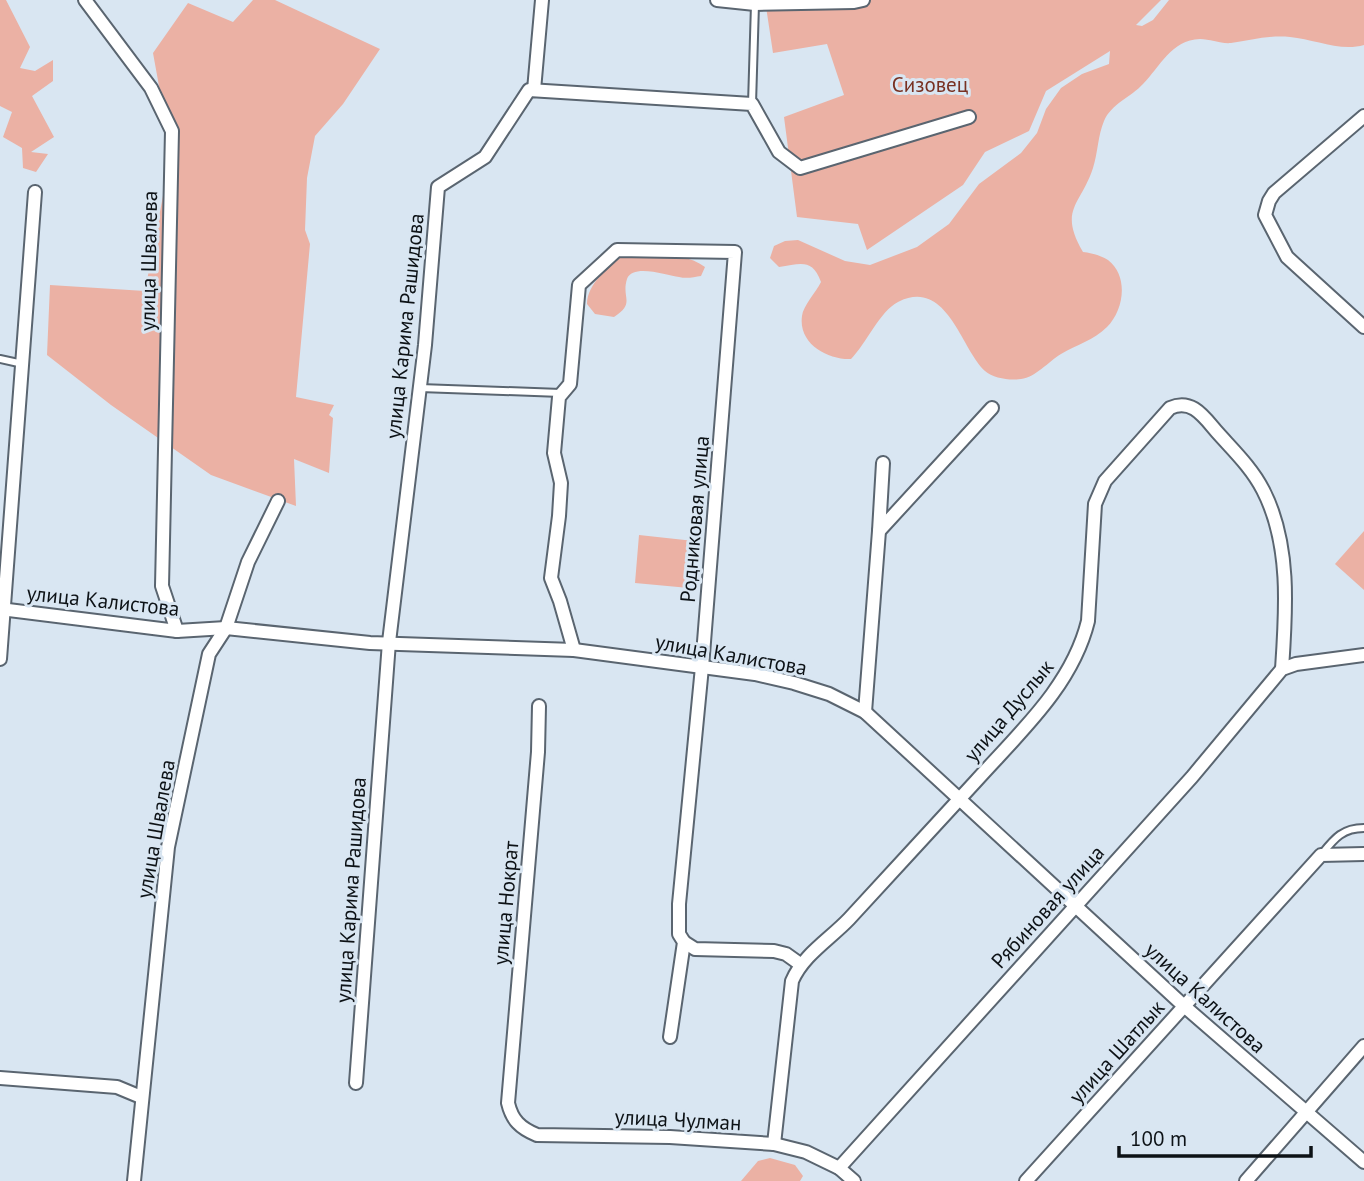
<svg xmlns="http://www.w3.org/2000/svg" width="1364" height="1181" font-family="'PT Sans',sans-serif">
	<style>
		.green { fill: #ebb1a4 }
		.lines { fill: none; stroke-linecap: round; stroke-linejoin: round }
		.service-casing { stroke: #5a6570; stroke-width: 10 }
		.minor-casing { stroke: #5a6570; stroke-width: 16 }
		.service { stroke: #fff; stroke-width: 6 }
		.minor { stroke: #fff; stroke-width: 12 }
		.labels { text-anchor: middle; stroke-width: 6; stroke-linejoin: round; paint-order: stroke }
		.park-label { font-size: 21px; fill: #783122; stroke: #d9e6f2 }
		.street-label { font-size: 21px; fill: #0d1216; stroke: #d9e6f2 }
	</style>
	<rect width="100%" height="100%" fill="#d9e6f2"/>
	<g class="green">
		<path d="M 0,0 L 6,0 L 30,47 L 20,68 L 35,71 L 53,60 L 53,81 L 32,96 L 54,137 L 31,152 L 48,154 L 36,172 L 23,168 L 22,148 L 3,137 L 12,112 L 0,106 Z"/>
		<path d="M 253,0 L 275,0 L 380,49 L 343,104 L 315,136 L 307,178 L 305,230 L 310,244 L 296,397 L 334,405 L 329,415 L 333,418 L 329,473 L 294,459 L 296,506 L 211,475 L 111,405 L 47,355 L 50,285 L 145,291 L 173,143 L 167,130 L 153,53 L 188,3 L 233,22 Z"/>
		<path d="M 765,0 L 1161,0 L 1136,25 L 1142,26 L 1153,20 L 1169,0 L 1364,0 L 1364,45 C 1340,52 1314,39 1290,37 C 1269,35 1252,40 1231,43 C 1221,44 1210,39 1200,39 C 1171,40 1160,67 1143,84 C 1131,97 1111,104 1104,121 C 1098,135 1098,152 1093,168 C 1081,205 1058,209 1083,252 C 1091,253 1100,255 1108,260 C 1129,276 1124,310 1107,327 C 1094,340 1076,345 1061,354 C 1048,362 1036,377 1021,379 C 1010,381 993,378 985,371 C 961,349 947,277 898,302 C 880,311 866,344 851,359 C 828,360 798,344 802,316 C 803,306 816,292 821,282 C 812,258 801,264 779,267 L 770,258 L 774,246 L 785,241 L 798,240 L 845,261 L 870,265 L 917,247 L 949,224 L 979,184 L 1021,153 L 1037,133 L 1046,109 L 1061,88 L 1082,74 L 1109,64 L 1110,51 L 1046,91 L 1029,131 L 985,152 L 963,185 L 867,250 L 858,224 L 797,217 L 784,117 L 844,95 L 827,44 L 773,53 Z"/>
		<path d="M 624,255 C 650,256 684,251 705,267 L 701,276 C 694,277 687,279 679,277 C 668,276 633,263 627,279 C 621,298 636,303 614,317 L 595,314 L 587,304 C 587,284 609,266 624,255 Z"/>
		<path d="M 1364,531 L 1364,590 L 1335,564 Z"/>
		<path d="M 639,535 L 694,541 L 689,588 L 635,583 Z"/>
		<path d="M 770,1158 L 795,1165 L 803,1176 L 800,1181 L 741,1181 L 758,1161 Z"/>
	</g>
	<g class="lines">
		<defs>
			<g id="service">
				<path d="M 752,104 L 755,4"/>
				<path d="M 0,359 L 23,364"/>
				<path d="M 420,388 L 561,393"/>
				<path d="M 1321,855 C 1334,839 1342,828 1364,828"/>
			</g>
			<g id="minor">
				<path d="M 85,0 L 151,88 L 172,131 L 162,586 L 177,631"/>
				<path d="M 717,0 L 755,4 L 854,2 L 863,0"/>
				<path d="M 534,90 L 542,0"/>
				<path d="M 1364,116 L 1274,193 L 1269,201 L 1265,215 L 1287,257 L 1364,327"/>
				<path d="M 879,531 L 883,463"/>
				<path d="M 0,609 L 177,631 L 226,628 L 370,643 L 574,650 L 755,674 L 794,683 L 829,694 L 865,712 L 1184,1006 L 1364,1162"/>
				<path d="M 574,650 L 560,601 L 551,578 L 559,516 L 561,483 L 554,453 L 559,397 L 570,384 L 579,285 L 617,250 L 735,252 L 702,667 L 679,904 L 679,934 L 684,942 L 670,1037"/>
				<path d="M 0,659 L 35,192"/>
				<path d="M 539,706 L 538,752 L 508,1103 C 512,1120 520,1128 537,1135 L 670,1137 L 774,1144 L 806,1152 L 839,1168 L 854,1181"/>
				<path d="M 865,712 L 879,531 L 992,408"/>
				<path d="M 684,942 L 695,949 L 774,951 L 786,954 L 800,964"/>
				<path d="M 0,1078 L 117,1087 L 141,1097"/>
				<path d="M 356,1083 L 389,642 L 425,345 L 438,187 L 485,157 L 529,90 L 752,104 L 779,152 L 800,168 L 969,117"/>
				<path d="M 774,1144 L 792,981 C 803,955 830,939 849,919 C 891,873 934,827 976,781 C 1019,733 1072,686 1088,621 L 1095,504 L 1105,481 L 1170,408 C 1192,398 1204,417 1217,432 C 1233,450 1252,468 1263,490 C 1291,544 1286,611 1282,669"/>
				<path d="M 839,1168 L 1192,777 L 1282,669 L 1296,664 L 1364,655"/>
				<path d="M 134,1181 L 168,847 L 209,654 L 226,628 L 248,562 L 278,501"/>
				<path d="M 1026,1181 L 1321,855 L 1364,854"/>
				<path d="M 1246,1181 L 1364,1046"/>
			</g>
		</defs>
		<use href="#service" class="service-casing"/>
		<use href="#minor" class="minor-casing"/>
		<use href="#service" class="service"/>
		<use href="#minor" class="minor"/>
	</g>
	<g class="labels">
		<g class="park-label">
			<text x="930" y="92">Сизовец</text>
		</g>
		<g class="street-label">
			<text transform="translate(149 261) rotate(-89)" y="7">улица Швалева</text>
			<text transform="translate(405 326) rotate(-84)" y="7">улица Карима Рашидова</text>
			<text transform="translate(695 519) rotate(-85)" y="7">Родниковая улица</text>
			<text transform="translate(103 601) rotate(6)" y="7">улица Калистова</text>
			<text transform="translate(731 655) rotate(10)" y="7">улица Калистова</text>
			<text transform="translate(1009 711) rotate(-50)" y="7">улица Дуслык</text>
			<text transform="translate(156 829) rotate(-80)" y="7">улица Швалева</text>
			<text transform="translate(351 890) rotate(-86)" y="7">улица Карима Рашидова</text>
			<text transform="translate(506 903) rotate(-85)" y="7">улица Нократ</text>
			<text transform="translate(1048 907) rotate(-48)" y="7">Рябиновая улица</text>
			<text transform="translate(1205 998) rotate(42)" y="7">улица Калистова</text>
			<text transform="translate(1117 1052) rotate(-48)" y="7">улица Шатлык</text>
			<text transform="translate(678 1120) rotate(3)" y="7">улица Чулман</text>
		</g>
	</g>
	<path d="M1119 1146v10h192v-10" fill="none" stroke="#0d1216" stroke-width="3.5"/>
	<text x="1130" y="1146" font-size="21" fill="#0d1216" stroke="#d9e6f2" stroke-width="5" paint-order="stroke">100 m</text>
</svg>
